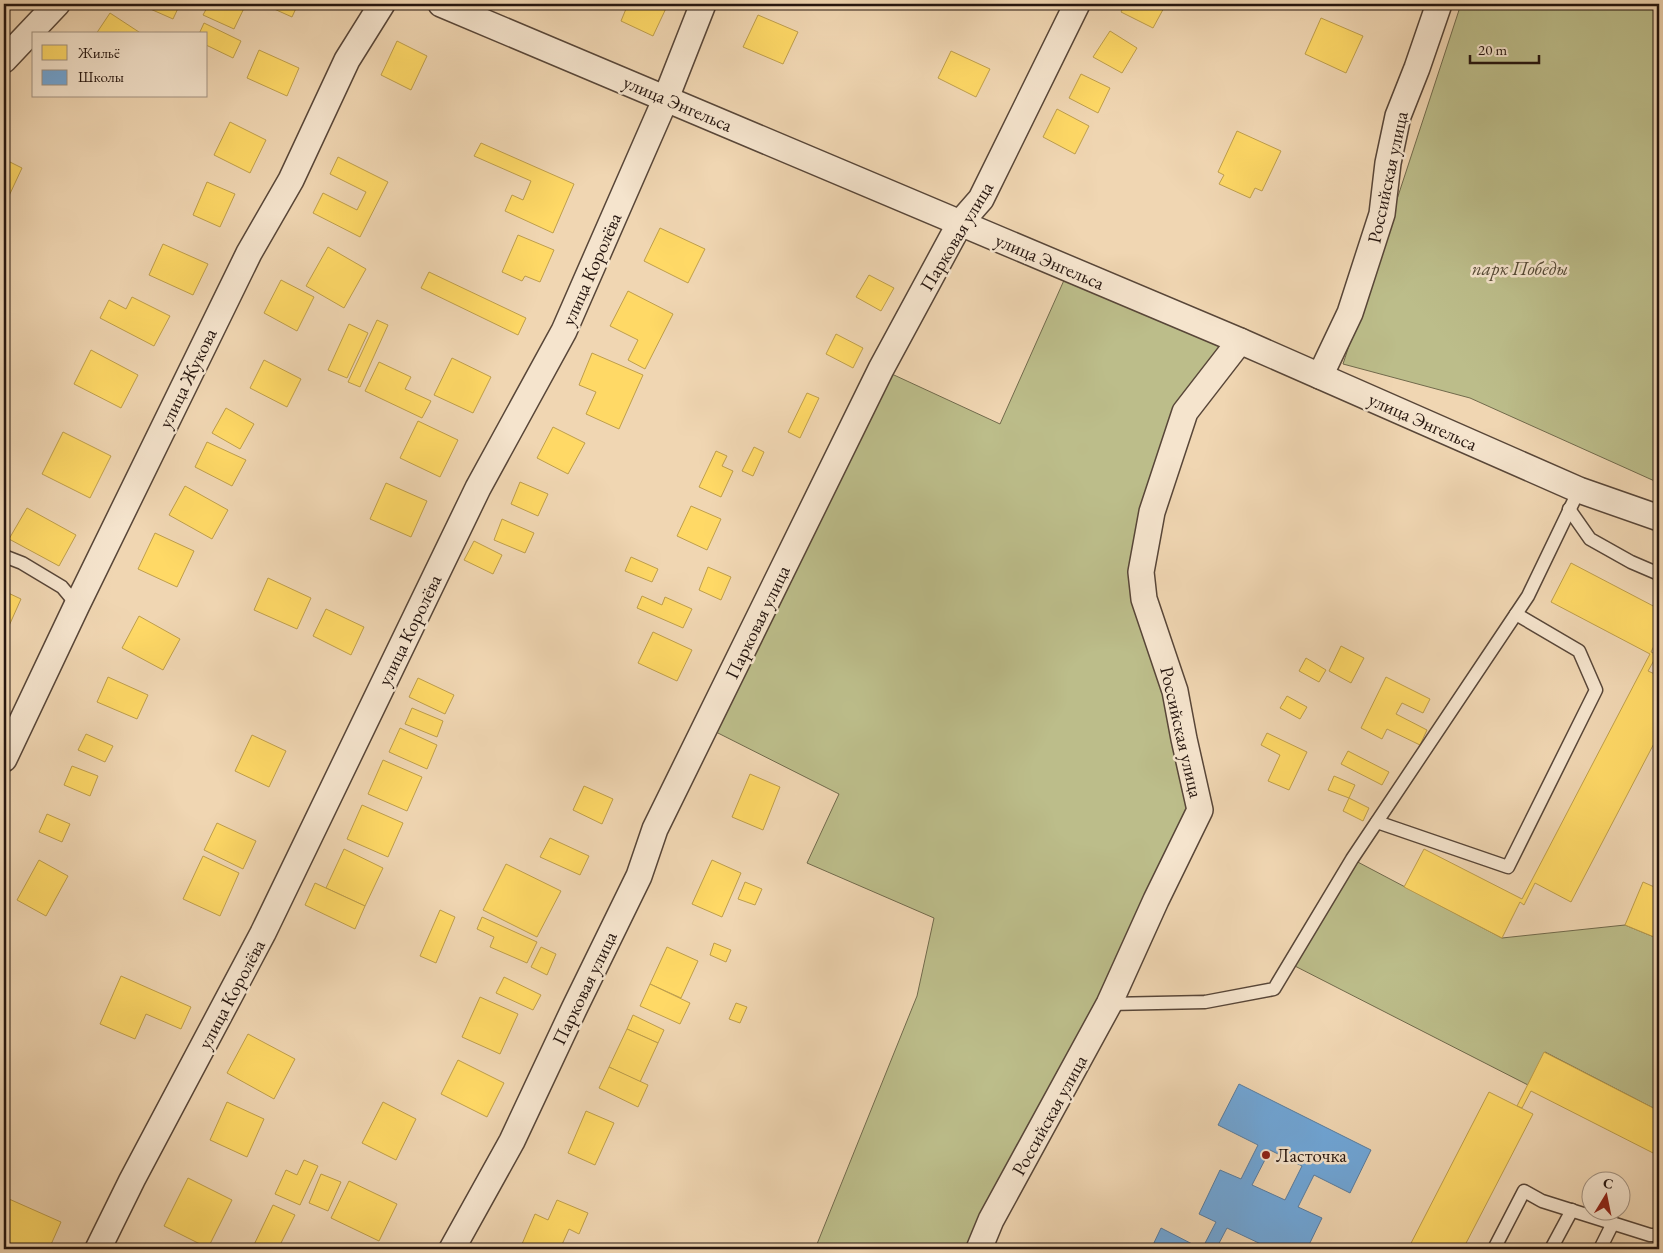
<svg xmlns="http://www.w3.org/2000/svg" width="1663" height="1253" font-family="'EB Garamond',serif">
	<style>
		.green { fill: #bcbd8a; stroke: #716a4c }
		.homes { fill: #ffd966; stroke: #be9e4c }
		.schools { fill: #6fa8dc; stroke: #597c9e; fill-rule: evenodd }
		.lines { fill: none; stroke-linecap: round; stroke-linejoin: round }
		.lane-casing { stroke: #584638; stroke-width: 15 }
		.street-casing { stroke: #584638; stroke-width: 28 }
		.lane { stroke: #f5e4cd; stroke-width: 12 }
		.street { stroke: #f5e4cd; stroke-width: 25 }
		.poi-dot { fill: #8f2418; stroke: #f5e4cd; stroke-width: 2 }
		.labels { text-anchor: middle; stroke-width: 5; stroke-linejoin: round; paint-order: stroke }
		.street-label { font-size: 19px; fill: #26160f; stroke: #f5e4cd }
		.park-label { font-size: 19px; font-style: italic; fill: #534834; stroke: #f5e4cd }
		.poi-label { font-size: 19px; fill: #26160f; stroke: #f5e4cd; text-anchor: start }
	</style>
	<rect width="100%" height="100%" fill="#f0d6b2"/>
	<filter id="stains"><feTurbulence type="fractalNoise" baseFrequency=".004" numOctaves="4"/><feColorMatrix values="0 0 0 0 .2 0 0 0 0 .09 0 0 0 0 .02 0 0 0 .5 -.17"/></filter>
	<radialGradient id="worn" r=".72"><stop offset=".6" stop-color="#630" stop-opacity="0"/><stop offset="1" stop-color="#630" stop-opacity=".3"/></radialGradient>
	<g class="green">
		<path d="M 1461,4 L 1659,4 L 1659,483 L 1470,398 L 1343,364 Z"/>
		<path d="M 1069,269 L 1240,341 L 1185,412 L 1141,572 L 1200,810 L 979,1249 L 815,1249 L 917,996 L 934,918 L 807,863 L 839,794 L 706,727 L 881,369 L 1000,424 Z"/>
		<path d="M 1352,859 L 1502,938 L 1625,925 L 1659,939 L 1659,1111 L 1545,1052 L 1528,1085 L 1289,963 Z"/>
	</g>
	<g class="homes">
		<path d="M 139,4 L 180,4 L 173,19 Z"/>
		<path d="M 209,4 L 246,4 L 234,29 L 203,15 Z"/>
		<path d="M 263,4 L 298,4 L 292,17 Z"/>
		<path d="M 628,4 L 668,4 L 653,36 L 621,21 Z"/>
		<path d="M 1125,4 L 1166,4 L 1153,28 L 1121,12 Z"/>
		<path d="M 110,13 L 142,34 L 96,34 Z"/>
		<path d="M 758,15 L 798,32 L 783,64 L 743,47 Z"/>
		<path d="M 1321,18 L 1363,36 L 1346,73 L 1305,54 Z"/>
		<path d="M 204,23 L 241,41 L 233,58 L 206,45 L 206,34 L 199,34 Z"/>
		<path d="M 1110,31 L 1137,48 L 1122,73 L 1093,57 Z"/>
		<path d="M 397,41 L 427,56 L 411,90 L 381,75 Z"/>
		<path d="M 259,50 L 299,68 L 287,96 L 247,78 Z"/>
		<path d="M 951,51 L 990,69 L 976,97 L 938,78 Z"/>
		<path d="M 1081,74 L 1110,88 L 1098,113 L 1069,98 Z"/>
		<path d="M 1057,109 L 1089,126 L 1075,154 L 1043,137 Z"/>
		<path d="M 230,122 L 266,140 L 250,173 L 214,155 Z"/>
		<path d="M 1237,131 L 1281,151 L 1262,191 L 1255,188 L 1250,198 L 1219,184 L 1224,175 L 1218,172 Z"/>
		<path d="M 481,143 L 574,184 L 553,233 L 505,211 L 512,195 L 523,200 L 531,181 L 474,156 Z"/>
		<path d="M 338,157 L 388,182 L 360,237 L 313,213 L 323,193 L 357,210 L 366,192 L 330,174 Z"/>
		<path d="M 4,159 L 22,168 L 8,198 L 4,196 Z"/>
		<path d="M 207,182 L 235,194 L 220,227 L 193,215 Z"/>
		<path d="M 660,228 L 705,249 L 688,283 L 644,261 Z"/>
		<path d="M 518,235 L 554,250 L 540,282 L 525,276 L 522,281 L 502,272 Z"/>
		<path d="M 163,244 L 208,264 L 193,295 L 149,275 Z"/>
		<path d="M 328,247 L 366,269 L 344,308 L 306,286 Z"/>
		<path d="M 429,272 L 526,318 L 518,335 L 421,288 Z"/>
		<path d="M 869,275 L 894,288 L 881,311 L 856,297 Z"/>
		<path d="M 281,280 L 314,297 L 297,331 L 264,313 Z"/>
		<path d="M 628,291 L 673,314 L 645,369 L 628,360 L 638,340 L 610,326 Z"/>
		<path d="M 132,297 L 170,316 L 154,346 L 100,318 L 109,300 L 126,309 Z"/>
		<path d="M 377,320 L 388,325 L 360,387 L 348,382 Z"/>
		<path d="M 349,324 L 368,333 L 347,378 L 328,370 Z"/>
		<path d="M 836,334 L 863,348 L 853,368 L 826,354 Z"/>
		<path d="M 91,350 L 138,375 L 121,408 L 74,384 Z"/>
		<path d="M 592,353 L 643,375 L 619,429 L 586,414 L 596,392 L 579,385 Z"/>
		<path d="M 452,358 L 491,377 L 473,413 L 434,395 Z"/>
		<path d="M 264,360 L 301,379 L 287,407 L 250,388 Z"/>
		<path d="M 379,362 L 411,377 L 405,389 L 431,401 L 422,418 L 365,391 Z"/>
		<path d="M 807,393 L 819,398 L 800,438 L 788,432 Z"/>
		<path d="M 226,408 L 254,424 L 240,449 L 212,433 Z"/>
		<path d="M 418,421 L 458,440 L 440,477 L 400,458 Z"/>
		<path d="M 553,427 L 585,443 L 568,474 L 537,458 Z"/>
		<path d="M 63,432 L 111,456 L 90,498 L 42,474 Z"/>
		<path d="M 207,442 L 246,460 L 232,486 L 195,467 Z"/>
		<path d="M 754,447 L 764,452 L 753,476 L 742,471 Z"/>
		<path d="M 716,451 L 727,456 L 722,466 L 733,471 L 721,497 L 699,487 Z"/>
		<path d="M 520,482 L 548,494 L 538,516 L 511,504 Z"/>
		<path d="M 386,483 L 427,501 L 411,537 L 370,519 Z"/>
		<path d="M 185,486 L 228,510 L 212,539 L 169,515 Z"/>
		<path d="M 691,506 L 721,519 L 707,550 L 677,536 Z"/>
		<path d="M 27,508 L 76,535 L 59,566 L 9,539 Z"/>
		<path d="M 502,519 L 534,533 L 525,553 L 494,540 Z"/>
		<path d="M 155,533 L 194,551 L 177,587 L 138,569 Z"/>
		<path d="M 474,541 L 502,555 L 493,574 L 464,560 Z"/>
		<path d="M 631,557 L 658,569 L 652,582 L 625,571 Z"/>
		<path d="M 1571,563 L 1659,609 L 1659,636 L 1651,652 L 1657,655 L 1648,671 L 1659,676 L 1659,734 L 1571,902 L 1535,883 L 1524,905 L 1520,902 L 1502,938 L 1404,887 L 1424,849 L 1522,899 L 1650,654 L 1551,602 Z"/>
		<path d="M 708,567 L 731,577 L 721,600 L 699,590 Z"/>
		<path d="M 268,578 L 311,598 L 297,629 L 254,610 Z"/>
		<path d="M 4,591 L 21,599 L 4,637 Z"/>
		<path d="M 642,596 L 662,605 L 665,597 L 692,609 L 683,628 L 637,608 Z"/>
		<path d="M 326,609 L 364,627 L 351,655 L 313,636 Z"/>
		<path d="M 139,616 L 180,639 L 163,670 L 122,648 Z"/>
		<path d="M 653,632 L 692,650 L 677,681 L 638,663 Z"/>
		<path d="M 1341,646 L 1364,658 L 1351,683 L 1329,671 Z"/>
		<path d="M 1306,658 L 1326,670 L 1319,682 L 1299,671 Z"/>
		<path d="M 108,677 L 148,695 L 137,719 L 97,702 Z"/>
		<path d="M 1386,677 L 1430,699 L 1423,713 L 1402,703 L 1396,714 L 1427,730 L 1420,745 L 1387,729 L 1382,739 L 1361,728 Z"/>
		<path d="M 418,678 L 454,695 L 445,714 L 409,697 Z"/>
		<path d="M 1287,696 L 1307,707 L 1300,719 L 1280,708 Z"/>
		<path d="M 412,708 L 443,721 L 437,737 L 405,724 Z"/>
		<path d="M 400,728 L 437,745 L 427,769 L 389,752 Z"/>
		<path d="M 1267,733 L 1307,752 L 1289,790 L 1268,781 L 1280,755 L 1261,745 Z"/>
		<path d="M 86,734 L 113,746 L 105,762 L 78,750 Z"/>
		<path d="M 252,735 L 286,751 L 269,787 L 235,771 Z"/>
		<path d="M 1348,751 L 1389,772 L 1382,785 L 1341,764 Z"/>
		<path d="M 383,760 L 422,777 L 407,811 L 368,794 Z"/>
		<path d="M 72,766 L 98,776 L 90,796 L 64,785 Z"/>
		<path d="M 750,774 L 780,787 L 763,830 L 732,817 Z"/>
		<path d="M 1334,776 L 1355,785 L 1349,798 L 1328,790 Z"/>
		<path d="M 584,786 L 613,799 L 602,824 L 573,810 Z"/>
		<path d="M 1349,798 L 1369,808 L 1363,821 L 1343,811 Z"/>
		<path d="M 362,805 L 403,823 L 388,857 L 347,839 Z"/>
		<path d="M 47,814 L 70,824 L 62,842 L 39,832 Z"/>
		<path d="M 217,823 L 256,841 L 243,869 L 204,850 Z"/>
		<path d="M 550,838 L 589,856 L 580,875 L 540,857 Z"/>
		<path d="M 344,849 L 383,868 L 365,906 L 326,888 Z"/>
		<path d="M 203,856 L 239,873 L 220,916 L 183,899 Z"/>
		<path d="M 39,860 L 68,876 L 46,916 L 17,900 Z"/>
		<path d="M 712,860 L 741,873 L 722,917 L 692,904 Z"/>
		<path d="M 506,864 L 561,891 L 537,937 L 483,910 Z"/>
		<path d="M 745,882 L 762,889 L 755,905 L 738,899 Z"/>
		<path d="M 1643,882 L 1659,889 L 1659,939 L 1625,925 Z"/>
		<path d="M 315,883 L 365,906 L 355,929 L 305,905 Z"/>
		<path d="M 440,910 L 455,917 L 436,963 L 420,956 Z"/>
		<path d="M 482,917 L 537,942 L 527,963 L 490,947 L 494,937 L 477,929 Z"/>
		<path d="M 714,943 L 731,950 L 726,962 L 710,955 Z"/>
		<path d="M 541,947 L 556,954 L 547,975 L 531,967 Z"/>
		<path d="M 667,947 L 698,961 L 681,998 L 650,984 Z"/>
		<path d="M 121,976 L 191,1007 L 181,1029 L 146,1014 L 135,1039 L 100,1024 Z"/>
		<path d="M 504,977 L 541,995 L 533,1010 L 496,993 Z"/>
		<path d="M 650,984 L 690,1003 L 680,1024 L 640,1006 Z"/>
		<path d="M 480,997 L 518,1014 L 500,1054 L 462,1037 Z"/>
		<path d="M 736,1003 L 747,1007 L 740,1023 L 729,1019 Z"/>
		<path d="M 633,1015 L 664,1030 L 658,1043 L 627,1029 Z"/>
		<path d="M 627,1029 L 658,1043 L 640,1082 L 609,1067 Z"/>
		<path d="M 248,1034 L 295,1059 L 274,1099 L 227,1073 Z"/>
		<path d="M 1544,1052 L 1659,1111 L 1659,1156 L 1531,1091 L 1522,1108 L 1517,1106 Z"/>
		<path d="M 458,1060 L 504,1083 L 487,1117 L 441,1094 Z"/>
		<path d="M 609,1067 L 648,1085 L 638,1107 L 599,1088 Z"/>
		<path d="M 1489,1092 L 1533,1114 L 1463,1249 L 1408,1249 Z"/>
		<path d="M 227,1102 L 264,1119 L 247,1157 L 210,1140 Z"/>
		<path d="M 383,1102 L 416,1119 L 396,1160 L 362,1143 Z"/>
		<path d="M 586,1111 L 614,1123 L 595,1165 L 568,1153 Z"/>
		<path d="M 304,1160 L 318,1166 L 300,1205 L 275,1194 L 286,1170 L 297,1175 Z"/>
		<path d="M 321,1174 L 341,1182 L 328,1211 L 309,1203 Z"/>
		<path d="M 188,1178 L 232,1200 L 208,1248 L 164,1226 Z"/>
		<path d="M 349,1181 L 397,1204 L 379,1241 L 331,1218 Z"/>
		<path d="M 9,1199 L 61,1222 L 49,1249 L 4,1249 L 4,1211 Z"/>
		<path d="M 557,1200 L 588,1213 L 579,1234 L 569,1229 L 560,1249 L 535,1249 L 522,1244 L 535,1214 L 548,1220 Z"/>
		<path d="M 273,1205 L 295,1215 L 278,1249 L 252,1249 Z"/>
	</g>
	<g class="schools">
		<path d="M 1239,1084 L 1371,1150 L 1350,1193 L 1314,1175 L 1298,1207 L 1322,1218 L 1307,1249 L 1261,1249 L 1263,1245 L 1227,1228 L 1216,1249 L 1202,1249 L 1216,1222 L 1199,1214 L 1220,1170 L 1241,1179 L 1258,1145 L 1218,1125 ZM 1270,1150 L 1302,1166 L 1285,1200 L 1252,1185 Z"/>
		<path d="M 1161,1228 L 1202,1249 L 1151,1249 Z"/>
	</g>
	<g class="lines">
		<defs>
			<g id="lane">
				<path d="M 1569,509 L 1590,539 L 1631,562 L 1659,574"/>
				<path d="M 4,556 L 22,563 L 62,587 L 77,605"/>
				<path d="M 1377,822 L 1508,867 L 1596,690 L 1579,651 L 1516,614"/>
				<path d="M 1109,1004 L 1205,1002 L 1274,989 L 1352,859 L 1528,596 L 1579,490"/>
				<path d="M 1494,1249 L 1524,1191 L 1542,1201 L 1650,1235 L 1659,1235"/>
				<path d="M 1551,1249 L 1572,1210"/>
				<path d="M 1600,1249 L 1613,1223"/>
			</g>
			<g id="street">
				<path d="M 441,4 L 1240,341 L 1579,490 L 1659,518"/>
				<path d="M 4,60 L 57,4"/>
				<path d="M 1320,376 L 1350,313 L 1382,214 L 1388,163 L 1398,116 L 1417,68 L 1439,4"/>
				<path d="M 4,759 L 77,605 L 249,253 L 291,180 L 347,60 L 382,4"/>
				<path d="M 98,1249 L 132,1180 L 263,933 L 478,488 L 564,331 L 666,98 L 703,4"/>
				<path d="M 452,1249 L 512,1141 L 574,1009 L 639,876 L 655,829 L 881,369 L 960,223 L 981,199 L 1077,4"/>
				<path d="M 979,1249 L 991,1220 L 1109,1004 L 1156,900 L 1200,810 L 1184,739 L 1175,691 L 1144,599 L 1141,572 L 1152,512 L 1185,412 L 1240,341"/>
			</g>
		</defs>
		<use href="#lane" class="lane-casing"/>
		<use href="#street" class="street-casing"/>
		<use href="#lane" class="lane"/>
		<use href="#street" class="street"/>
	</g>
	<circle class="poi-dot" cx="1266" cy="1155" r="5"/>
	<g class="labels">
		<g class="street-label">
			<text transform="translate(678 103) rotate(23)" y="7">улица Энгельса</text>
			<text transform="translate(1387 177) rotate(-78)" y="7">Российская улица</text>
			<text transform="translate(956 236) rotate(-59)" y="7">Парковая улица</text>
			<text transform="translate(1050 261) rotate(23)" y="7">улица Энгельса</text>
			<text transform="translate(591 269) rotate(-66)" y="7">улица Королёва</text>
			<text transform="translate(187 378) rotate(-64)" y="7">улица Жукова</text>
			<text transform="translate(1423 421) rotate(24)" y="7">улица Энгельса</text>
			<text transform="translate(757 622) rotate(-64)" y="7">Парковая улица</text>
			<text transform="translate(409 630) rotate(-64)" y="7">улица Королёва</text>
			<text transform="translate(1182 732) rotate(77)" y="7">Российская улица</text>
			<text transform="translate(584 988) rotate(-64)" y="7">Парковая улица</text>
			<text transform="translate(231 994) rotate(-62)" y="7">улица Королёва</text>
			<text transform="translate(1049 1115) rotate(-61)" y="7">Российская улица</text>
		</g>
		<g class="park-label">
			<text x="1520" y="275">парк Победы</text>
		</g>
		<g class="poi-label">
			<text x="1276" y="1162">Ласточка</text>
		</g>
	</g>
	<rect width="1663" height="1253" fill="none" stroke="#f0d6b2" stroke-width="20"/>
	<rect x="5" y="5" width="1653" height="1243" fill="none" stroke="#26160f" stroke-width="2.5"/>
	<rect x="10" y="10" width="1643" height="1233" fill="none" stroke="#26160f"/>
	<rect x="32" y="32" width="175" height="65" fill="#f5e4cd" stroke="#a29281"/>
	<rect x="42" y="45" width="25" height="15" fill="#ffd966" stroke="#a29281"/>
	<text x="78" y="58" font-size="15" fill="#26160f">Жильё</text>
	<rect x="42" y="70" width="25" height="15" fill="#6fa8dc" stroke="#a29281"/>
	<text x="78" y="82" font-size="15" fill="#26160f">Школы</text>
	<g transform="translate(1606 1196) rotate(10)"><circle r="24" fill="#f5e4cd" stroke="#a29281"/>
	<path d="M0-4L9 19L0 12L-9 19Z" fill="#8f2418"/>
	<text y="-8" font-size="14" font-weight="bold" text-anchor="middle" fill="#26160f">С</text>
	</g>
	<path d="M1470 55v8h69v-8" fill="none" stroke="#26160f" stroke-width="2.5"/>
	<text x="1478" y="55" font-size="15" fill="#26160f" stroke="#f5e4cd" stroke-width="4" paint-order="stroke">20 m</text>
	<rect width="100%" height="100%" filter="url(#stains)"/>
	<rect width="100%" height="100%" fill="url(#worn)"/>
</svg>
